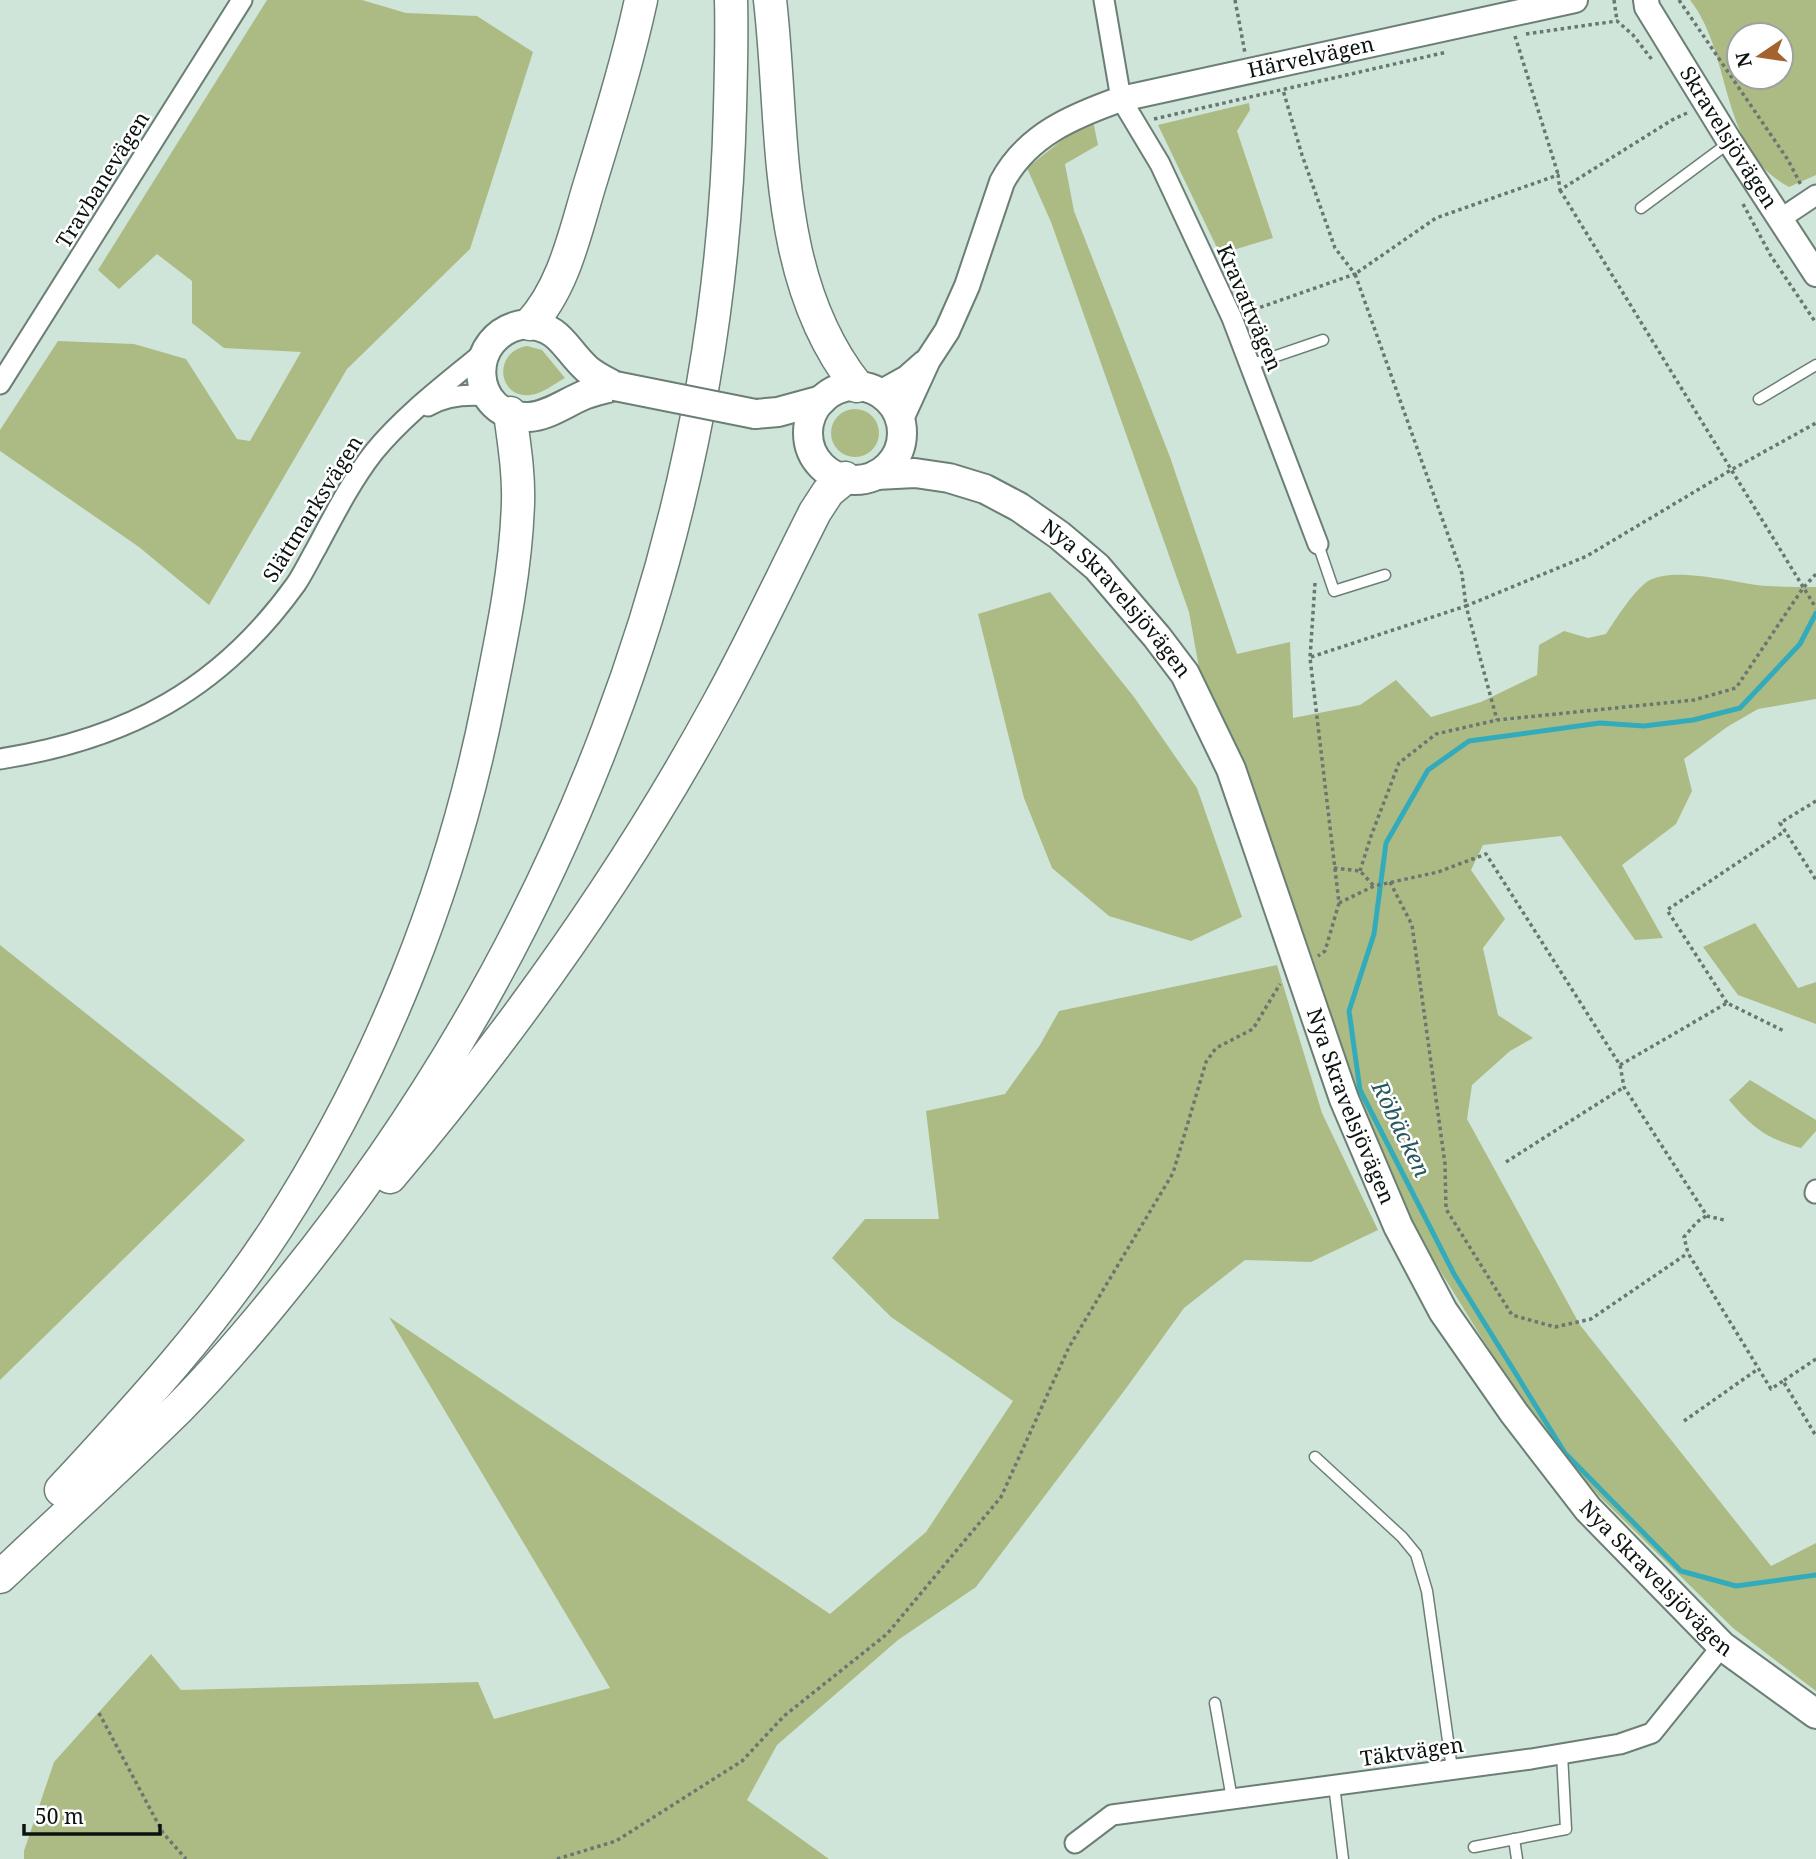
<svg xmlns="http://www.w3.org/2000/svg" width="1816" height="1859" font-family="'Noto Serif',serif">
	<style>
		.green { fill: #acbb84; fill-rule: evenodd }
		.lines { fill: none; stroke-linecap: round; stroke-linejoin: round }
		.stream { stroke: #34abbb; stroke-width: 5 }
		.service-casing { stroke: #6b7f75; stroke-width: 13 }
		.minor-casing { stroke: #6b7f75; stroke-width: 23 }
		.tertiary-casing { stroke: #6b7f75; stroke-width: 28 }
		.secondary-casing { stroke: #6b7f75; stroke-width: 32 }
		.trunk-casing { stroke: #6b7f75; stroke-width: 35 }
		.path { stroke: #687770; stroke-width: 3.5; stroke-dasharray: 3.5 3.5; stroke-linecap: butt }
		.service { stroke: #fff; stroke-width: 10 }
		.minor { stroke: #fff; stroke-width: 19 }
		.tertiary { stroke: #fff; stroke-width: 24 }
		.secondary { stroke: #fff; stroke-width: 28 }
		.trunk { stroke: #fff; stroke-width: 32 }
		.secondary-bridge-casing { stroke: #6b7f75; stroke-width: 32; stroke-linecap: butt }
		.secondary-bridge { stroke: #fff; stroke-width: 28 }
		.labels { text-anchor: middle; stroke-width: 5; stroke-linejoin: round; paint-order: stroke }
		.street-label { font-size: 21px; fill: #0b130f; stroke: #fff }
		.water-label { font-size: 23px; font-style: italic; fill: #27585f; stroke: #fff }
	</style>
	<rect width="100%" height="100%" fill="#cfe5da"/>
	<g class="green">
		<path d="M 267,0 L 362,0 L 406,13 L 477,16 L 533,52 L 470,249 L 347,369 L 209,605 L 139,547 L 0,451 L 0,430 L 58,341 L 134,344 L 186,359 L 237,439 L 250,441 L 301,352 L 224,348 L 192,323 L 192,281 L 157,254 L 119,289 L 98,270 Z"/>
		<path d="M 1690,0 L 1816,0 L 1816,175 L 1789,187 C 1718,149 1733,54 1690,0 ZM 1739,35 L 1781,35 L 1781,77 L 1739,77 Z"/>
		<path d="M 1249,103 L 1250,110 L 1237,131 L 1273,238 L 1220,254 L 1158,125 Z"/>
		<path d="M 1092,116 L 1098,145 L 1065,164 L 1074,211 L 1170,457 L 1237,654 L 1290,642 L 1293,718 L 1360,705 L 1396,680 L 1431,717 L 1481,702 L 1537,675 L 1539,645 L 1564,631 L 1588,638 L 1606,634 C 1615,620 1636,587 1650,580 C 1678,566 1737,584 1767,586 C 1783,587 1800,587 1816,587 L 1816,699 L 1758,709 L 1727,727 L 1684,759 L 1692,791 L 1676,824 L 1622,865 L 1663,938 L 1635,940 L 1561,836 L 1483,845 L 1471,870 L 1505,919 L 1483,948 L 1498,1015 L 1533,1038 L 1510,1051 L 1472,1085 L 1467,1119 L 1580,1325 L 1771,1566 L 1816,1543 L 1816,1691 L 1733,1628 L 1599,1496 L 1527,1411 L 1410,1222 L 1354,1089 L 1317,971 L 1279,863 L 1201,679 L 1189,612 L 1051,222 L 1027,168 Z"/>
		<path d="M 527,346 L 542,350 L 565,378 C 554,384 542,394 530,395 C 498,399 492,352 527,346 Z"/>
		<circle cx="855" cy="433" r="24"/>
		<path d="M 1050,592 L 1134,697 L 1197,788 L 1242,917 L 1191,941 L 1109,916 L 1052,868 L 1024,798 L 978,614 Z"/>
		<path d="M 1755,923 L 1798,988 L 1816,982 L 1816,1024 L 1738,995 L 1703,947 Z"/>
		<path d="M 0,945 L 245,1140 L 0,1380 Z"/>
		<path d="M 1277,965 L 1322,1113 L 1378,1230 L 1311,1262 L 1245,1260 L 1184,1308 L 1127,1387 L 976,1587 L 898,1640 L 777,1745 L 747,1800 L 829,1859 L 24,1859 L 24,1851 L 54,1762 L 151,1654 L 181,1690 L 478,1682 L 494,1719 L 610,1688 L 389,1317 L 830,1614 L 926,1532 L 1013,1401 L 891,1317 L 832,1258 L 865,1219 L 939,1219 L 926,1111 L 1005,1094 L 1040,1045 L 1059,1011 Z"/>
		<path d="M 1750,1080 L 1816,1120 L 1816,1131 L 1801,1148 C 1765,1138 1753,1128 1729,1100 Z"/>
	</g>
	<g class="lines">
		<path class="stream" d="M 1816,613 L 1800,644 L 1740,708 L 1693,720 L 1644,726 L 1600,723 L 1469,741 L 1428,770 L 1386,843 L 1374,934 L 1349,1011 L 1360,1090 L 1454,1274 L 1565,1453 L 1681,1571 L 1736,1586 L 1816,1575"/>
		<defs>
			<g id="service">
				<path d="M 1641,208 L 1730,142"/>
				<path d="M 1250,365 L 1323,340"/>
				<path d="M 1759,399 L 1816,365"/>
				<path d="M 1318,544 L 1334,591 L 1385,575"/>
				<path d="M 1315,1457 L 1402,1537 L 1416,1554 L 1427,1591 L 1452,1769"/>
				<path d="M 1215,1703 L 1232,1799"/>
				<path d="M 1334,1785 L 1343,1859"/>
				<path d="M 1514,1839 L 1517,1859"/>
				<path d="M 1474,1847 L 1566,1829 L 1562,1754"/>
			</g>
			<g id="minor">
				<path d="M 1104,0 L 1121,99 L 1160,164 L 1232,318 L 1318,544"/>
				<path d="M 1780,219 L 1816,195"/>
				<path d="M 0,384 L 242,0"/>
				<path d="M 428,406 C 447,395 467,394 488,396"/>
				<path d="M 0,759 C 127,739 220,690 296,584 C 304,572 310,559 317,547 C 334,515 352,480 374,452 C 405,414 447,383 484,352"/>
				<path d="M 1815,1193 L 1816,1190"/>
				<path d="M 1075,1843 L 1112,1815 L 1531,1759 L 1620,1744 L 1652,1733 L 1722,1646"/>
			</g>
			<g id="tertiary">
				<path id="s1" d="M 1646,0 L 1647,7 L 1730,142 L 1816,274"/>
				<path d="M 880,393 L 907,378 L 924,363"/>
				<path id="s2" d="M 900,421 L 928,360 L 947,331 L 967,286 L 1002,182 C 1027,135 1073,116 1121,99 L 1575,0"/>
			</g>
			<g id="secondary">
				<path d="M 526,324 C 561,327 564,348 587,369 C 595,376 606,381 615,386 C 605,389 594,391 584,395 C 567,402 548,416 529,417 C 469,419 463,333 526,324 Z"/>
				<circle cx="855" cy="433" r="47"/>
				<path d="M 755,414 L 778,412 L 822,400"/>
				<path id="s3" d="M 876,475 L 915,473 L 949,478 L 985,489 L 1019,507 L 1059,535 L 1097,567 L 1157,637 L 1185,674 L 1231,769 L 1344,1099 L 1398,1226 L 1443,1311 L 1514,1413 L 1588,1509 L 1722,1646 L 1816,1714"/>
			</g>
			<g id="trunk">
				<path d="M 770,0 C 785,129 771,278 857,386"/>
				<path d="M 530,324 C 566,285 576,227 592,177 C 610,118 628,60 641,0"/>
				<path d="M 390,1177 C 514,1030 627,871 719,702 C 753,640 783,575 815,512 L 828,492 L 845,478"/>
				<path d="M 61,1490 C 138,1407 214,1324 276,1229 C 380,1068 452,888 489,700 C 502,636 516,569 518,503 C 519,473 514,443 510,413"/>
				<path d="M 0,1577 C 59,1521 120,1466 178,1409 C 218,1369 255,1325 291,1280 C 560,947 720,538 730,108 C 731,72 732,36 731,0"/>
			</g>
		</defs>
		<use href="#service" class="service-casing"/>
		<use href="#minor" class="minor-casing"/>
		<use href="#tertiary" class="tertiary-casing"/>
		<use href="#secondary" class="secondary-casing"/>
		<use href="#trunk" class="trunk-casing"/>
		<g class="path">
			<path d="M 1235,0 L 1245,53"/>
			<path d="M 1614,0 L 1617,21"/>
			<path d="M 1679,0 L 1788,160 L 1801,185"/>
			<path d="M 1526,34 L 1617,21 L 1633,35 L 1653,61"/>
			<path d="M 1515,36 L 1558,174"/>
			<path d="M 1687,113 L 1672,120 L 1560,190 L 1558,175 L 1436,218 L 1355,274 L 1462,574 L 1466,606 L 1587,556 L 1731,470 L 1816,423"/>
			<path d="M 1154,119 L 1447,52"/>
			<path d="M 1560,190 L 1816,608"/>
			<path d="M 1743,204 L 1771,256 L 1816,323"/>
			<path d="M 1247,312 L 1355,274 L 1335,248 L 1302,155 L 1283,90"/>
			<path d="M 1315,583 L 1310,658 L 1339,903 L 1325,951 L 1318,956"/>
			<path d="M 1311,657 L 1466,606 L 1497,720"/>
			<path d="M 1816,801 L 1780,823 L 1816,880"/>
			<path d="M 1334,868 L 1360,871 L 1374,886"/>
			<path d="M 1360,871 L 1371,836 L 1399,763 L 1436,734 L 1497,720 L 1694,700 L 1736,688 L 1803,588 L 1816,574"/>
			<path d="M 1390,882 L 1412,925 L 1445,1164 L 1446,1209 L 1512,1315 L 1555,1327 L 1591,1319 L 1688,1253"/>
			<path d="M 1339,903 L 1374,886 L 1438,872 L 1486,854 L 1620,1065 L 1624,1087 L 1707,1216 L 1724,1220"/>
			<path d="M 1727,1003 L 1667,910 L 1785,831"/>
			<path d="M 1620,1065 L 1727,1003 L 1784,1031"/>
			<path d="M 1506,1162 L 1624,1087"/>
			<path d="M 1706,1216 L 1697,1222 L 1684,1237 L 1688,1253 L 1771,1389 L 1783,1381"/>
			<path d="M 1816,1359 L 1783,1381 L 1816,1436"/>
			<path d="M 1684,1421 L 1758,1369"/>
			<path d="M 99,1713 L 163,1833 L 186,1859"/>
			<path d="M 557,1859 L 616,1841 L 742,1761 L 784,1716 L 887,1634 L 1001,1497 L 1069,1347 L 1173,1173 L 1206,1062 L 1216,1048 L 1253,1029 L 1280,984"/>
		</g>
		<use href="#service" class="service"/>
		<use href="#minor" class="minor"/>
		<use href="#tertiary" class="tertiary"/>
		<use href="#secondary" class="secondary"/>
		<use href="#trunk" class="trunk"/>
		<defs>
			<path id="secondary-bridge" d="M 615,386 L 755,414"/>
		</defs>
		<use href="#secondary-bridge" class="secondary-bridge-casing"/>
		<use href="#secondary-bridge" class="secondary-bridge"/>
	</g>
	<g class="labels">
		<g class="street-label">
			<text dy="7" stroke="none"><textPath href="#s2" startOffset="604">Härvelvägen</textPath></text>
			<text dy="7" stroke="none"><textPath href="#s1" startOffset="161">Skravelsjövägen</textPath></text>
			<text transform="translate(103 180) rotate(-58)" y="7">Travbanevägen</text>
			<text transform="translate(1249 308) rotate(67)" y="7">Kravattvägen</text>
			<text transform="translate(313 509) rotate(-58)" y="7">Slättmarksvägen</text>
			<text dy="7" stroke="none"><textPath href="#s3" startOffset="284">Nya Skravelsjövägen</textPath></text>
			<text dy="7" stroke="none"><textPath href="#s3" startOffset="850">Nya Skravelsjövägen</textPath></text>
			<text dy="7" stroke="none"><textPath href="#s3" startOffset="1418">Nya Skravelsjövägen</textPath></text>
			<text transform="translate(1412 1752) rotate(-8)" y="7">Täktvägen</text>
		</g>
		<g class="water-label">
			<text transform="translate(1401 1129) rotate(64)" y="8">Röbäcken</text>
		</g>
	</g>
	<g transform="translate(1760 56) rotate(257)"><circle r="33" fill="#ffffff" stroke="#9da19f" stroke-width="2"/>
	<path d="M0-5L12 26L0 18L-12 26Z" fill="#a4622f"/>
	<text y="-10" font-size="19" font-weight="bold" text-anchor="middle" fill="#0b130f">N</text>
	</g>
	<path d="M24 1824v10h136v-10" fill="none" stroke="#0b130f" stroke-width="3.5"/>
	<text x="35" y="1824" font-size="21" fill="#0b130f" stroke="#ffffff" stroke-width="5" paint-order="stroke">50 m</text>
</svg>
